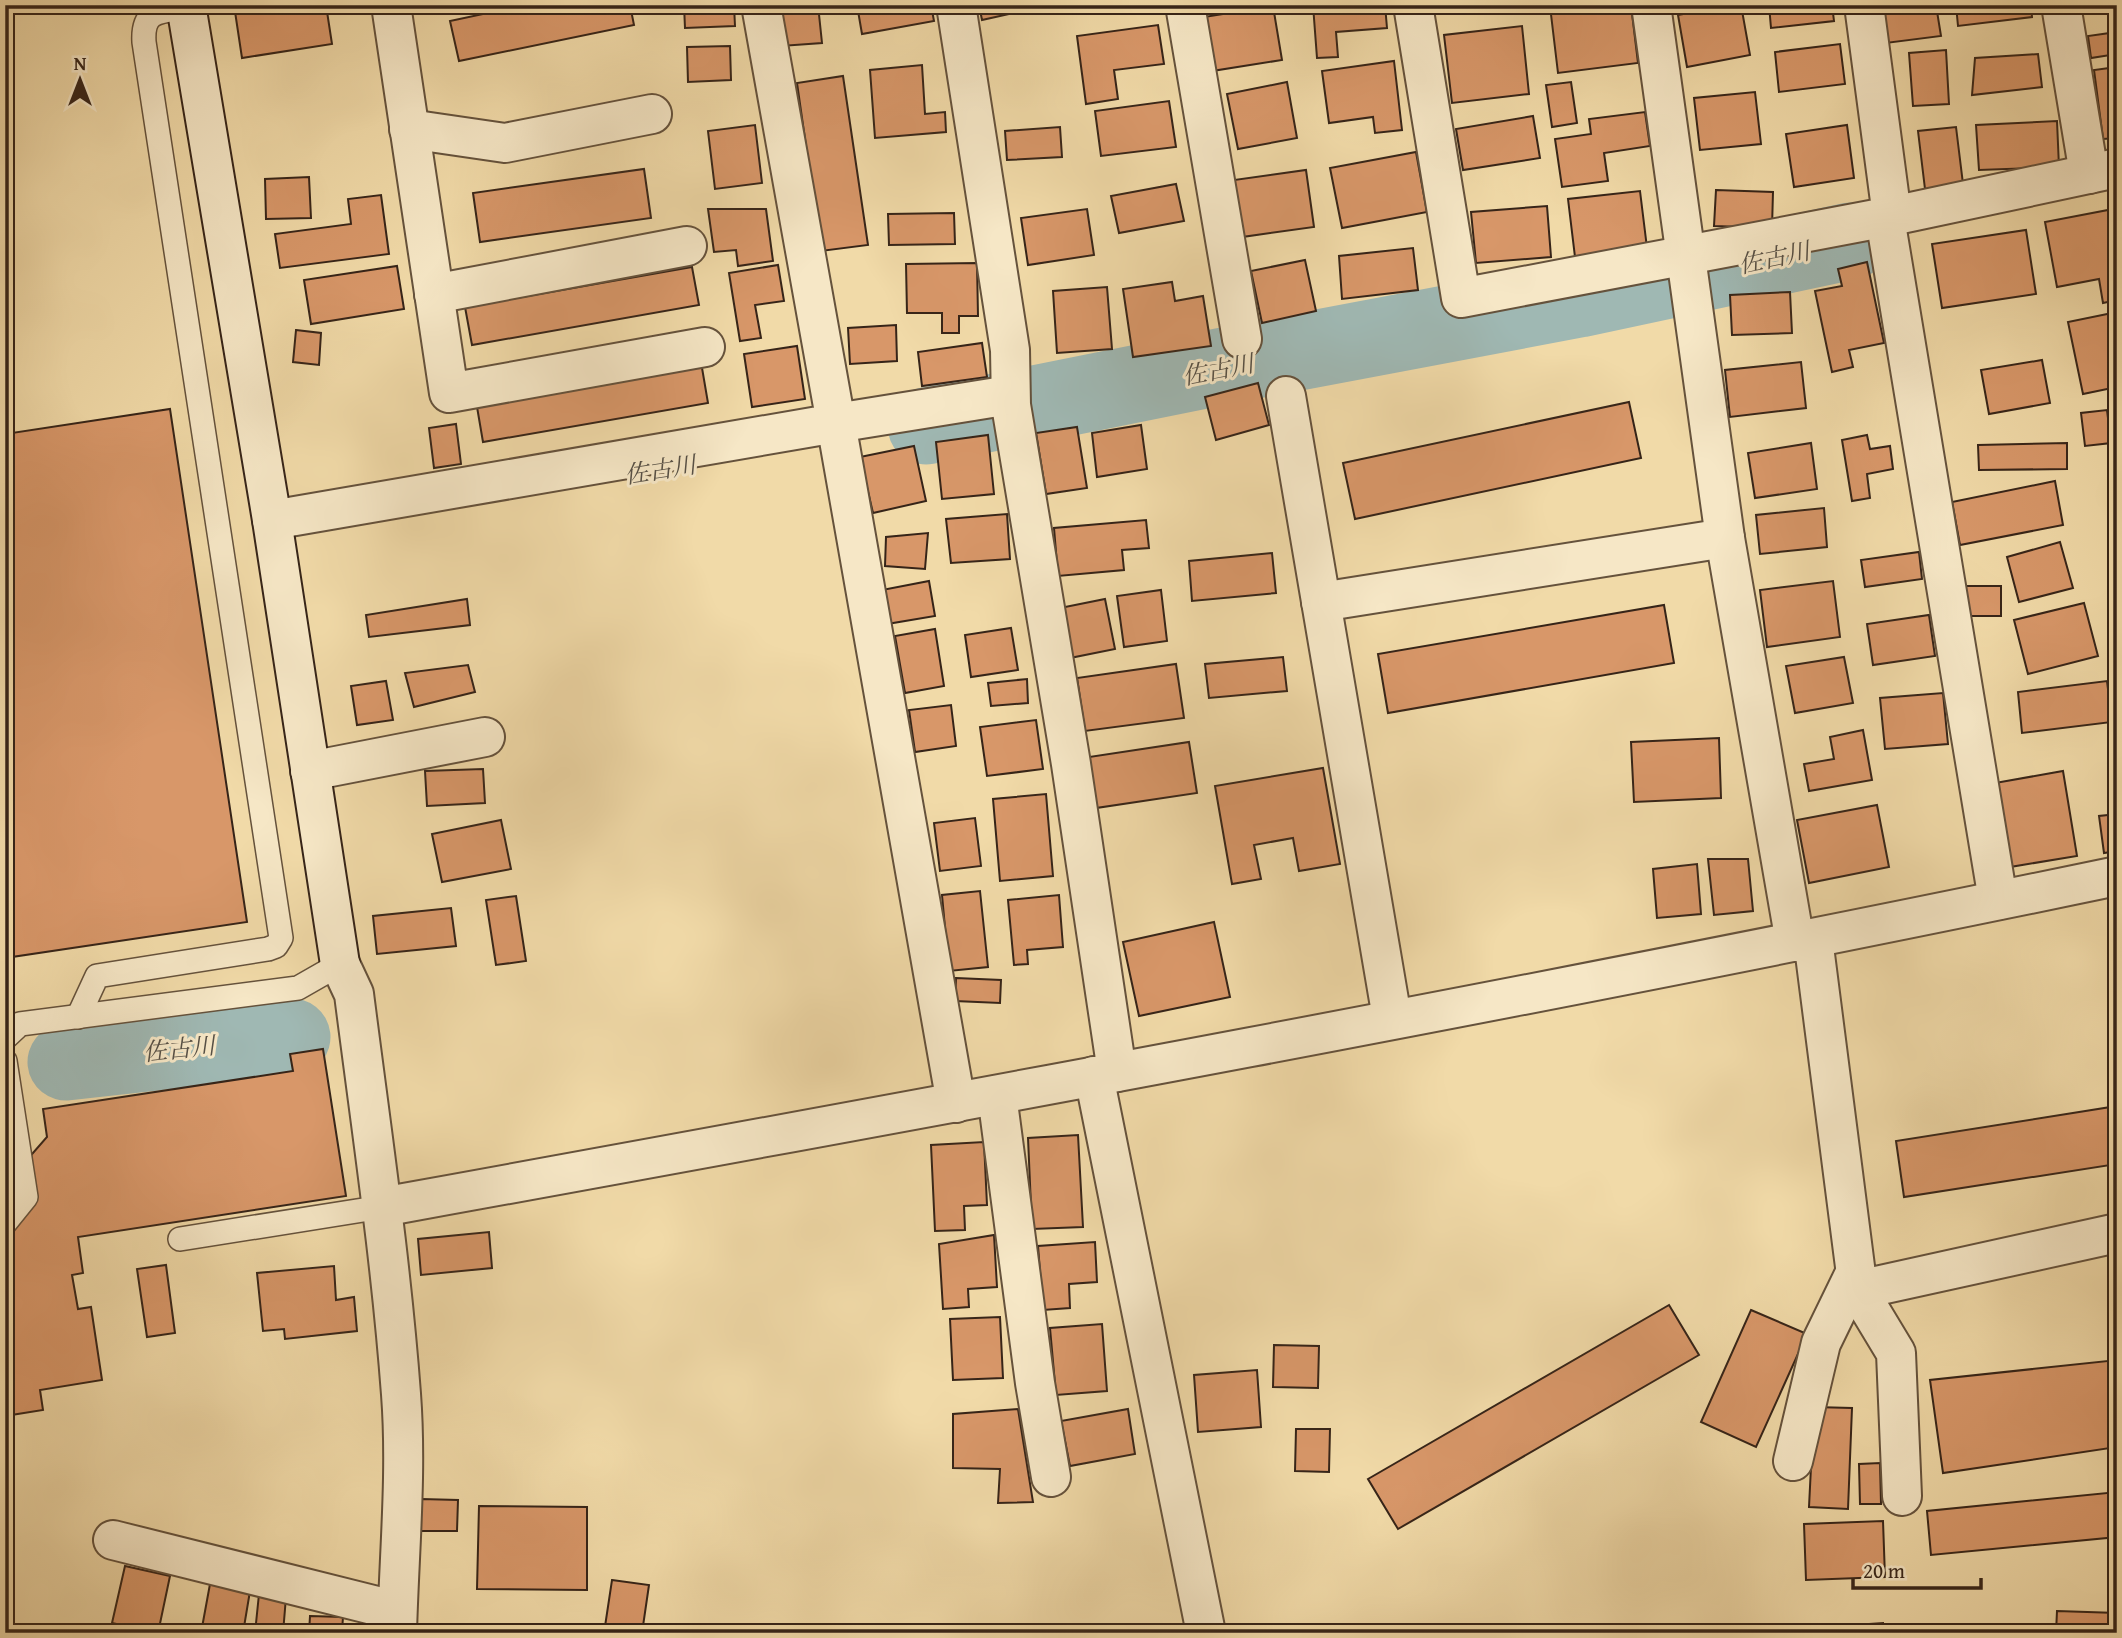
<svg xmlns="http://www.w3.org/2000/svg" width="2122" height="1638" font-family="'Gentium Book Plus','Noto Serif JP',serif">
	<style>
		.lines { fill: none; stroke-linecap: round; stroke-linejoin: round }
		.river { stroke: #9fb8b3; stroke-width: 77 }
		.building { fill: #d89769; stroke: #362418; stroke-width: 2 }
		.lane-casing { stroke: #65523c; stroke-width: 26 }
		.street-casing { stroke: #65523c; stroke-width: 42 }
		.secondary-casing { stroke: #362418; stroke-width: 42 }
		.lane { stroke: #f6e7c6; stroke-width: 23 }
		.street { stroke: #f6e7c6; stroke-width: 38 }
		.secondary { stroke: #f6e7c6; stroke-width: 38 }
		.labels { text-anchor: middle; stroke-width: 6; stroke-linejoin: round; paint-order: stroke }
		.water-label { font-size: 24px; font-style: italic; fill: #565046; stroke: #f6e7c6 }
	</style>
	<rect width="100%" height="100%" fill="#f1daa8"/>
	<filter id="stains"><feTurbulence type="fractalNoise" baseFrequency=".00286" numOctaves="4"/><feColorMatrix values="0 0 0 0 .2 0 0 0 0 .09 0 0 0 0 .02 0 0 0 .5 -.17"/></filter>
	<radialGradient id="worn" r=".72"><stop offset=".6" stop-color="#630" stop-opacity="0"/><stop offset="1" stop-color="#630" stop-opacity=".3"/></radialGradient>
	<g class="lines">
		<g class="river">
			<path d="M 926,426 L 1234,364 L 1579,299 L 1851,241"/>
			<path d="M 66,1062 L 292,1037"/>
		</g>
	</g>
	<g class="building">
		<path d="M 234,5 L 326,5 L 332,44 L 242,58 Z"/>
		<path d="M 525,5 L 630,5 L 634,25 L 459,61 L 450,21 Z"/>
		<path d="M 684,5 L 734,5 L 735,26 L 685,28 Z"/>
		<path d="M 777,5 L 818,5 L 822,43 L 781,46 Z"/>
		<path d="M 857,5 L 931,5 L 934,21 L 862,34 Z"/>
		<path d="M 979,5 L 1026,5 L 1027,10 L 982,20 Z"/>
		<path d="M 1313,5 L 1385,5 L 1387,28 L 1336,32 L 1338,57 L 1317,58 Z"/>
		<path d="M 1631,5 L 1638,63 L 1558,73 L 1550,6 Z"/>
		<path d="M 1732,5 L 1741,5 L 1750,55 L 1687,67 L 1678,15 Z"/>
		<path d="M 1769,5 L 1832,5 L 1834,21 L 1771,28 Z"/>
		<path d="M 1880,5 L 1936,5 L 1941,36 L 1886,43 Z"/>
		<path d="M 1956,5 L 2031,5 L 2032,17 L 1958,26 Z"/>
		<path d="M 1273,6 L 1282,60 L 1212,71 L 1204,17 Z"/>
		<path d="M 1158,25 L 1164,64 L 1114,70 L 1118,99 L 1086,104 L 1077,36 Z"/>
		<path d="M 1522,26 L 1529,94 L 1452,103 L 1444,35 Z"/>
		<path d="M 2117,32 L 2117,54 L 2091,58 L 2088,36 Z"/>
		<path d="M 1840,44 L 1845,84 L 1779,92 L 1775,52 Z"/>
		<path d="M 730,46 L 731,80 L 688,82 L 687,47 Z"/>
		<path d="M 1946,50 L 1949,104 L 1913,106 L 1909,53 Z"/>
		<path d="M 2038,54 L 2042,87 L 1972,95 L 1975,58 Z"/>
		<path d="M 1394,61 L 1402,130 L 1375,133 L 1373,117 L 1329,123 L 1322,71 Z"/>
		<path d="M 922,65 L 925,114 L 945,112 L 946,132 L 875,138 L 870,70 Z"/>
		<path d="M 2117,67 L 2117,138 L 2103,139 L 2094,70 Z"/>
		<path d="M 843,76 L 868,245 L 821,251 L 797,83 Z"/>
		<path d="M 1287,82 L 1297,138 L 1238,149 L 1227,94 Z"/>
		<path d="M 1571,82 L 1577,123 L 1552,127 L 1546,85 Z"/>
		<path d="M 1755,92 L 1761,144 L 1700,150 L 1694,98 Z"/>
		<path d="M 1169,101 L 1176,147 L 1101,156 L 1095,111 Z"/>
		<path d="M 1645,112 L 1650,146 L 1604,153 L 1608,181 L 1562,187 L 1555,139 L 1591,134 L 1589,119 Z"/>
		<path d="M 1533,116 L 1540,158 L 1463,170 L 1456,129 Z"/>
		<path d="M 2057,121 L 2059,167 L 1979,170 L 1976,125 Z"/>
		<path d="M 755,125 L 762,183 L 715,189 L 708,131 Z"/>
		<path d="M 1847,125 L 1854,178 L 1794,187 L 1786,134 Z"/>
		<path d="M 1060,127 L 1062,157 L 1007,160 L 1005,131 Z"/>
		<path d="M 1956,127 L 1963,184 L 1925,189 L 1918,131 Z"/>
		<path d="M 1416,152 L 1427,212 L 1342,228 L 1330,168 Z"/>
		<path d="M 644,169 L 651,218 L 480,242 L 473,193 Z"/>
		<path d="M 1306,170 L 1314,227 L 1242,237 L 1234,180 Z"/>
		<path d="M 309,177 L 311,218 L 266,219 L 265,179 Z"/>
		<path d="M 1176,184 L 1184,221 L 1119,233 L 1111,196 Z"/>
		<path d="M 1716,190 L 1773,192 L 1772,228 L 1714,226 Z"/>
		<path d="M 1640,191 L 1647,248 L 1575,257 L 1568,199 Z"/>
		<path d="M 381,195 L 389,254 L 280,268 L 275,234 L 351,224 L 348,199 Z"/>
		<path d="M 1547,206 L 1551,257 L 1476,263 L 1471,212 Z"/>
		<path d="M 708,209 L 766,209 L 773,261 L 738,266 L 736,250 L 714,252 Z"/>
		<path d="M 1087,209 L 1094,255 L 1028,265 L 1021,218 Z"/>
		<path d="M 2108,210 L 2117,256 L 2117,300 L 2103,303 L 2099,279 L 2057,287 L 2045,222 Z"/>
		<path d="M 954,213 L 955,244 L 889,245 L 888,214 Z"/>
		<path d="M 2026,230 L 2036,294 L 1942,308 L 1932,244 Z"/>
		<path d="M 1413,248 L 1418,290 L 1342,299 L 1339,256 Z"/>
		<path d="M 1305,260 L 1316,311 L 1262,323 L 1251,271 Z"/>
		<path d="M 1867,262 L 1884,343 L 1849,350 L 1853,367 L 1832,372 L 1815,291 L 1842,286 L 1838,269 Z"/>
		<path d="M 977,263 L 978,316 L 959,316 L 959,333 L 942,333 L 942,313 L 907,313 L 906,264 Z"/>
		<path d="M 778,265 L 784,301 L 755,305 L 761,338 L 740,341 L 729,273 Z"/>
		<path d="M 397,266 L 404,309 L 311,324 L 304,280 Z"/>
		<path d="M 692,267 L 699,305 L 472,345 L 465,307 Z"/>
		<path d="M 1172,282 L 1175,301 L 1203,296 L 1211,346 L 1133,357 L 1123,289 Z"/>
		<path d="M 1107,287 L 1112,349 L 1057,353 L 1053,291 Z"/>
		<path d="M 1790,292 L 1792,333 L 1732,335 L 1730,295 Z"/>
		<path d="M 2117,312 L 2117,387 L 2083,394 L 2068,322 Z"/>
		<path d="M 896,325 L 897,361 L 850,364 L 848,328 Z"/>
		<path d="M 296,330 L 321,333 L 319,365 L 293,362 Z"/>
		<path d="M 982,343 L 987,377 L 922,386 L 918,352 Z"/>
		<path d="M 797,346 L 805,399 L 752,407 L 744,354 Z"/>
		<path d="M 2042,360 L 2050,403 L 1989,414 L 1981,370 Z"/>
		<path d="M 701,362 L 708,403 L 483,442 L 476,401 Z"/>
		<path d="M 1801,362 L 1806,408 L 1730,417 L 1725,370 Z"/>
		<path d="M 1258,383 L 1269,425 L 1216,440 L 1205,397 Z"/>
		<path d="M 1629,402 L 1641,458 L 1355,519 L 1343,463 Z"/>
		<path d="M 170,409 L 247,922 L 5,958 L 5,434 Z"/>
		<path d="M 2107,410 L 2111,443 L 2085,446 L 2081,413 Z"/>
		<path d="M 456,424 L 461,464 L 434,468 L 429,428 Z"/>
		<path d="M 1141,425 L 1147,469 L 1097,477 L 1092,433 Z"/>
		<path d="M 1077,427 L 1087,488 L 1046,494 L 1036,433 Z"/>
		<path d="M 988,435 L 994,494 L 942,499 L 936,442 Z"/>
		<path d="M 1867,435 L 1870,449 L 1890,446 L 1893,469 L 1867,474 L 1870,498 L 1852,501 L 1842,440 Z"/>
		<path d="M 1811,443 L 1817,489 L 1755,498 L 1748,453 Z"/>
		<path d="M 2067,443 L 2067,469 L 1979,470 L 1978,445 Z"/>
		<path d="M 914,446 L 926,501 L 873,513 L 860,457 Z"/>
		<path d="M 2055,481 L 2063,525 L 1960,545 L 1952,502 Z"/>
		<path d="M 1824,508 L 1827,547 L 1760,554 L 1756,515 Z"/>
		<path d="M 1007,514 L 1010,559 L 951,563 L 946,519 Z"/>
		<path d="M 1146,520 L 1149,548 L 1122,550 L 1124,570 L 1058,576 L 1054,528 Z"/>
		<path d="M 928,533 L 925,569 L 885,566 L 886,537 Z"/>
		<path d="M 2060,542 L 2073,588 L 2019,602 L 2007,557 Z"/>
		<path d="M 1919,552 L 1922,579 L 1865,587 L 1861,560 Z"/>
		<path d="M 1272,553 L 1276,593 L 1192,601 L 1189,561 Z"/>
		<path d="M 929,581 L 935,616 L 887,624 L 882,590 Z"/>
		<path d="M 1833,581 L 1840,637 L 1767,647 L 1760,590 Z"/>
		<rect x="1965" y="586" width="36" height="30"/>
		<path d="M 1161,590 L 1167,641 L 1124,647 L 1117,596 Z"/>
		<path d="M 467,599 L 470,625 L 369,637 L 366,615 Z"/>
		<path d="M 1105,599 L 1115,649 L 1070,658 L 1060,608 Z"/>
		<path d="M 2084,603 L 2098,656 L 2028,674 L 2014,620 Z"/>
		<path d="M 1664,605 L 1674,663 L 1388,713 L 1378,654 Z"/>
		<path d="M 1929,615 L 1935,656 L 1873,665 L 1867,624 Z"/>
		<path d="M 1011,628 L 1018,670 L 971,677 L 965,635 Z"/>
		<path d="M 935,629 L 944,686 L 905,693 L 895,636 Z"/>
		<path d="M 1283,657 L 1287,691 L 1209,698 L 1205,664 Z"/>
		<path d="M 1844,657 L 1853,703 L 1795,713 L 1786,666 Z"/>
		<path d="M 1176,664 L 1184,718 L 1085,731 L 1077,678 Z"/>
		<path d="M 468,665 L 475,692 L 414,707 L 405,673 Z"/>
		<path d="M 1027,679 L 1028,703 L 991,706 L 988,683 Z"/>
		<path d="M 386,681 L 393,720 L 357,725 L 351,686 Z"/>
		<path d="M 2107,681 L 2112,722 L 2022,733 L 2018,692 Z"/>
		<path d="M 1943,693 L 1948,744 L 1885,749 L 1880,698 Z"/>
		<path d="M 951,705 L 956,746 L 915,752 L 909,710 Z"/>
		<path d="M 1036,720 L 1043,769 L 987,776 L 980,727 Z"/>
		<path d="M 1863,730 L 1872,780 L 1809,791 L 1804,764 L 1834,759 L 1830,737 Z"/>
		<path d="M 1719,738 L 1721,798 L 1634,802 L 1631,742 Z"/>
		<path d="M 1189,742 L 1197,793 L 1096,808 L 1089,757 Z"/>
		<path d="M 2117,763 L 2117,797 L 2110,797 L 2108,764 Z"/>
		<path d="M 1323,768 L 1340,864 L 1299,871 L 1293,838 L 1254,845 L 1261,879 L 1232,884 L 1215,786 Z"/>
		<path d="M 483,769 L 485,803 L 427,806 L 425,771 Z"/>
		<path d="M 2063,771 L 2077,856 L 2010,867 L 1995,783 Z"/>
		<path d="M 1046,794 L 1053,876 L 1000,881 L 993,799 Z"/>
		<path d="M 1877,805 L 1889,867 L 1809,883 L 1797,820 Z"/>
		<path d="M 2117,814 L 2117,851 L 2104,853 L 2099,816 Z"/>
		<path d="M 975,818 L 981,866 L 940,871 L 934,823 Z"/>
		<path d="M 501,820 L 511,869 L 442,882 L 432,834 Z"/>
		<path d="M 1708,859 L 1748,859 L 1753,911 L 1714,915 Z"/>
		<path d="M 1697,864 L 1701,914 L 1657,918 L 1653,869 Z"/>
		<path d="M 980,891 L 988,967 L 949,971 L 942,895 Z"/>
		<path d="M 1059,895 L 1063,947 L 1027,950 L 1028,964 L 1014,965 L 1008,900 Z"/>
		<path d="M 516,896 L 526,961 L 496,965 L 486,900 Z"/>
		<path d="M 451,908 L 456,946 L 377,954 L 373,916 Z"/>
		<path d="M 1214,922 L 1230,997 L 1139,1016 L 1123,942 Z"/>
		<path d="M 956,978 L 1001,980 L 1000,1003 L 955,1001 Z"/>
		<path d="M 323,1049 L 346,1196 L 78,1237 L 83,1273 L 72,1275 L 78,1309 L 91,1307 L 102,1380 L 40,1390 L 43,1410 L 5,1416 L 5,1185 L 47,1137 L 43,1109 L 293,1071 L 290,1054 Z"/>
		<path d="M 2117,1106 L 2117,1164 L 1904,1197 L 1896,1141 Z"/>
		<path d="M 1078,1135 L 1083,1227 L 1032,1229 L 1028,1138 Z"/>
		<path d="M 984,1142 L 987,1205 L 964,1206 L 965,1230 L 935,1231 L 931,1145 Z"/>
		<path d="M 489,1232 L 492,1268 L 421,1275 L 418,1239 Z"/>
		<path d="M 994,1235 L 997,1287 L 968,1289 L 969,1307 L 943,1309 L 939,1244 Z"/>
		<path d="M 1095,1242 L 1097,1282 L 1069,1284 L 1070,1308 L 1043,1310 L 1038,1246 Z"/>
		<path d="M 166,1265 L 175,1333 L 147,1337 L 137,1269 Z"/>
		<path d="M 334,1266 L 336,1300 L 354,1297 L 357,1331 L 285,1339 L 284,1329 L 263,1331 L 257,1273 Z"/>
		<path d="M 1669,1305 L 1699,1355 L 1398,1529 L 1368,1479 Z"/>
		<path d="M 1751,1310 L 1807,1334 L 1756,1447 L 1701,1422 Z"/>
		<path d="M 1000,1317 L 1003,1378 L 953,1380 L 950,1319 Z"/>
		<path d="M 1102,1324 L 1107,1391 L 1056,1395 L 1050,1328 Z"/>
		<path d="M 1274,1345 L 1319,1346 L 1318,1388 L 1273,1387 Z"/>
		<path d="M 2117,1360 L 2117,1447 L 1943,1473 L 1930,1380 Z"/>
		<path d="M 1257,1370 L 1261,1427 L 1198,1432 L 1194,1375 Z"/>
		<path d="M 1814,1407 L 1852,1408 L 1848,1509 L 1809,1507 Z"/>
		<path d="M 1018,1409 L 1033,1502 L 998,1503 L 1000,1469 L 953,1468 L 953,1414 Z"/>
		<path d="M 1128,1409 L 1135,1454 L 1070,1466 L 1061,1421 Z"/>
		<path d="M 1296,1429 L 1330,1429 L 1329,1472 L 1295,1471 Z"/>
		<path d="M 1880,1463 L 1881,1504 L 1860,1504 L 1859,1464 Z"/>
		<path d="M 2117,1492 L 2117,1537 L 1931,1555 L 1927,1511 Z"/>
		<path d="M 421,1499 L 458,1500 L 457,1531 L 420,1531 Z"/>
		<path d="M 479,1506 L 587,1507 L 587,1590 L 477,1589 Z"/>
		<path d="M 1883,1521 L 1885,1577 L 1806,1580 L 1804,1524 Z"/>
		<path d="M 125,1566 L 170,1576 L 158,1633 L 112,1623 Z"/>
		<path d="M 612,1580 L 649,1585 L 642,1633 L 604,1633 Z"/>
		<path d="M 210,1584 L 250,1591 L 243,1633 L 201,1633 Z"/>
		<path d="M 259,1594 L 286,1597 L 283,1633 L 255,1633 Z"/>
		<path d="M 2057,1611 L 2117,1613 L 2117,1633 L 2056,1633 Z"/>
		<path d="M 310,1616 L 343,1617 L 342,1631 L 369,1633 L 309,1633 Z"/>
		<path d="M 1883,1623 L 1883,1633 L 1733,1633 Z"/>
	</g>
	<g class="lines">
		<defs>
			<g id="lane">
				<path d="M 78,1017 L 97,976 L 268,949 L 276,946 L 281,938 L 144,42 C 142,9 160,12 187,7"/>
				<path d="M 5,1038 L 20,1024 L 298,988 L 340,964"/>
				<path d="M 5,1061 L 26,1197 L 5,1223"/>
				<path d="M 180,1239 L 382,1207"/>
			</g>
			<g id="street">
				<path d="M 391,5 L 449,393 L 705,347"/>
				<path d="M 956,5 L 1010,350 L 1011,405 L 1071,764 L 1117,1072"/>
				<path d="M 1185,5 L 1242,339"/>
				<path d="M 1413,5 L 1461,298 L 1892,216 L 1864,5"/>
				<path d="M 1651,5 L 1725,538 L 1795,942"/>
				<path d="M 2061,5 L 2089,174"/>
				<path d="M 409,129 L 505,143 L 652,114"/>
				<path d="M 1892,216 L 2117,168"/>
				<path d="M 1885,218 L 1998,900"/>
				<path d="M 434,294 L 687,246"/>
				<path d="M 1286,396 L 1392,1018"/>
				<path d="M 272,520 L 836,423 L 761,5"/>
				<path d="M 1321,602 L 1725,538"/>
				<path d="M 310,771 L 485,737"/>
				<path d="M 1813,939 L 1858,1290 L 2117,1233"/>
				<path d="M 340,964 L 354,994 C 371,1127 391,1260 401,1394 C 407,1473 399,1554 397,1633"/>
				<path d="M 1094,1076 L 1206,1633"/>
				<path d="M 997,1095 L 1035,1383 L 1051,1477"/>
				<path d="M 956,1103 L 836,423 L 1010,395"/>
				<path d="M 382,1207 C 961,1102 1540,996 2117,876"/>
				<path d="M 1858,1290 L 1896,1353 L 1902,1496"/>
				<path d="M 1793,1461 L 1821,1343 L 1855,1273"/>
				<path d="M 113,1540 L 397,1611"/>
			</g>
			<path id="secondary" d="M 186,5 L 272,520 L 340,964"/>
		</defs>
		<use href="#lane" class="lane-casing"/>
		<use href="#street" class="street-casing"/>
		<use href="#secondary" class="secondary-casing"/>
		<use href="#lane" class="lane"/>
		<use href="#street" class="street"/>
		<use href="#secondary" class="secondary"/>
	</g>
	<g class="labels">
		<g class="water-label">
			<text transform="translate(1774 258) rotate(-12)" y="8">佐古川</text>
			<text transform="translate(1218 370) rotate(-11)" y="8">佐古川</text>
			<text transform="translate(660 470) rotate(-9)" y="8">佐古川</text>
			<text transform="translate(179 1049) rotate(-6)" y="8">佐古川</text>
		</g>
	</g>
	<rect width="2122" height="1638" fill="none" stroke="#f1daa8" stroke-width="28"/>
	<rect x="7" y="7" width="2108" height="1624" fill="none" stroke="#362418" stroke-width="3.5"/>
	<rect x="14" y="14" width="2094" height="1610" fill="none" stroke="#362418" stroke-width="2"/>
	<g transform="translate(80 80)" stroke="#f6e7c6" stroke-width="5" paint-order="stroke">
	<path d="M0-5L12 26L0 18L-12 26Z" fill="#362418"/>
	<text y="-10" font-size="19" font-weight="bold" text-anchor="middle" fill="#362418">N</text>
	</g>
	<path d="M1853 1578v10h128v-10" fill="none" stroke="#362418" stroke-width="3.5"/>
	<text x="1863" y="1578" font-size="21" fill="#362418" stroke="#f6e7c6" stroke-width="5" paint-order="stroke">20 m</text>
	<rect width="100%" height="100%" filter="url(#stains)"/>
	<rect width="100%" height="100%" fill="url(#worn)"/>
</svg>
